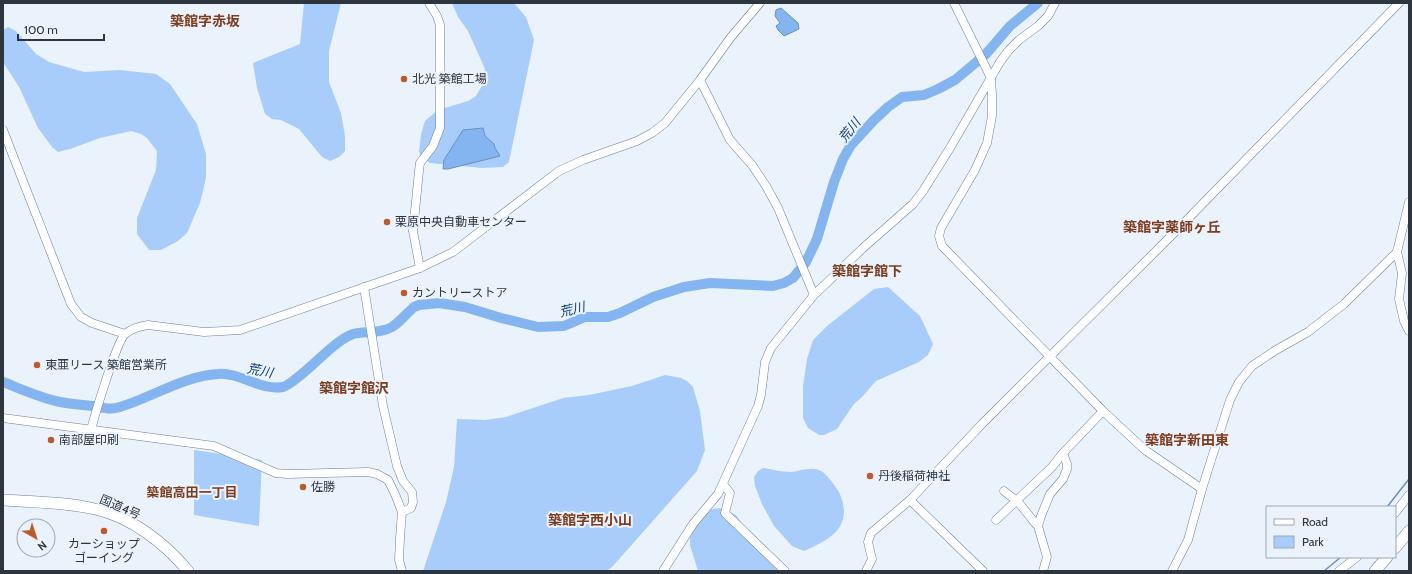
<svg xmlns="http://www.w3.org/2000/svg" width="1412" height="574" font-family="Cabin,'Noto Sans JP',sans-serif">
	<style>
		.green { fill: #a9cdfa }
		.water { fill: #85b5f1; stroke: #6b8fbc }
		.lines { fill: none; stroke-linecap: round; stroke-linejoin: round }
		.stream { stroke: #6b8fbc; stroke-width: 1.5 }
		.river { stroke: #85b5f1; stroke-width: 10 }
		.minor-casing { stroke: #6c7e94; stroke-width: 9 }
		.highway-casing { stroke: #6c7e94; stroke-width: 12 }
		.minor { stroke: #fff; stroke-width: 8 }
		.highway { stroke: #fff; stroke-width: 11 }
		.poi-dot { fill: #be5928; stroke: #eaf2fc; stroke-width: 1.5 }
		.labels { text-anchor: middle; stroke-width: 4; stroke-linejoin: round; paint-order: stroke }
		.poi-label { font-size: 12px; fill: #2d353f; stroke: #eaf2fc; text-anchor: start }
		.street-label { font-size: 12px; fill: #2d353f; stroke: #eaf2fc }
		.water-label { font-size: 13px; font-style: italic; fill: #093c71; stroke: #eaf2fc }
		.neighbourhood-label { font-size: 13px; font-weight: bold; fill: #7e3c1e; stroke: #eaf2fc }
		.quarter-label { font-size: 14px; font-weight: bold; fill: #7e3c1e; stroke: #eaf2fc }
	</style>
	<rect width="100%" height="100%" fill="#eaf2fc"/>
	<g class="green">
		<path d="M 304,3 L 341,3 L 329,51 L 329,82 L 341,113 L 345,136 L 345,151 L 339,157 L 330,161 L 322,157 L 299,129 L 281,120 L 272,119 L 265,114 L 257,88 L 253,63 L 300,44 Z"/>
		<path d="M 452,3 L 514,3 L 526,17 L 534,40 L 509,162 L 503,167 L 482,168 L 430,163 L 422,158 L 419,152 L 421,134 L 425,121 L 438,110 L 468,101 L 476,96 L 483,84 L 485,69 L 468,31 L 458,17 Z"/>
		<path d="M 8,27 L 16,31 L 36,54 L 49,62 L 84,72 L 120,70 L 156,74 L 170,84 L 197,124 L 206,154 L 206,178 L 200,203 L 187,233 L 178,241 L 161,250 L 149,250 L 137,234 L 137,218 L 156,170 L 157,151 L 147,138 L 141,134 L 131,131 L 100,138 L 70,149 L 58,152 L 52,147 L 38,128 L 19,87 L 3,62 L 3,30 Z"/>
		<path d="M 888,287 L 920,316 L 933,344 L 928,355 L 919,362 L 876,381 L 862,397 L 854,404 L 837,429 L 824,435 L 819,435 L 808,428 L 803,418 L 803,386 L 807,359 L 813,340 L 827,326 L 874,289 Z"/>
		<path d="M 665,375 L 681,378 L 687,381 L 693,387 L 700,411 L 705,450 L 697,471 L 613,566 L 607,571 L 423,571 L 446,502 L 454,467 L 457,419 L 485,420 L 506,417 L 563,398 L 589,395 L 632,386 Z"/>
		<path d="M 194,450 L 262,460 L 259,526 L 194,515 Z"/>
		<path d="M 763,468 C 772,469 781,472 791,472 C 801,471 811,466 821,471 C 826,473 836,487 839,492 C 854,525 833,539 804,551 L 792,546 L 774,526 L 762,504 L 755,486 L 754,477 L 758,471 Z"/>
		<path d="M 719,508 L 728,511 L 736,515 L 749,534 L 780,571 L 698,571 L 690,545 L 690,526 L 707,510 Z"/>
	</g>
	<g class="water">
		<path d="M 781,8 L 798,23 L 799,29 L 784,36 L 778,30 L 776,26 L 780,23 L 775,16 L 776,10 Z"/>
		<path d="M 483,128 L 485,136 L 494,144 L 495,148 L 500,156 L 448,169 L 443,169 L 444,160 L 463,130 Z"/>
	</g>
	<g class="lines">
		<g class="stream">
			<path d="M 1387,507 L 1409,479"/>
			<path d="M 1324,571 L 1341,557"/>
		</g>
		<path class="river" d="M 3,382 C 21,389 41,398 60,402 C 71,404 82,405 93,406 C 103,408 111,410 120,407 C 153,397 183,376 218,374 C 240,372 260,391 283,387 C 294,384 323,354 335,345 C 340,341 347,336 353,334 C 365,331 380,334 392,327 C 400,322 407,313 414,307 L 419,305 L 439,303 L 465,307 L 501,318 L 538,327 L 564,326 L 585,317 L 608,317 L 620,313 L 653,297 L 684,287 L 710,283 L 773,286 L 784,283 L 793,278 L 806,262 L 817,239 L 834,182 L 843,159 L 851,145 L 874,120 L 888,107 L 902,97 L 924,95 L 938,89 L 955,80 L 986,54 L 1010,26 L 1038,3"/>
		<defs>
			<g id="minor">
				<path d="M 954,3 L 991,78 L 992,95 L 992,116 L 987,143 L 975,170 L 941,228 L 939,236 L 942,246 L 1103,411 L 1145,450 L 1202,489"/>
				<path d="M 700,80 L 730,140 L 752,165 L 766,186 L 778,208 L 814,295"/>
				<path d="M 3,130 L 71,304 L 81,317 L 92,323 L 125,334"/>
				<path d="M 1397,252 L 1402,273 L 1399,299 L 1404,321 L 1409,331"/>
				<path d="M 420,268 L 413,231 L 419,171 L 420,163 L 433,146 L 440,128 L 440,25 L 437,16 L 429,3"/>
				<path d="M 364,287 L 383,406 L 397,466 L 403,481 L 412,492 L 413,502 L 411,508 L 402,512"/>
				<path d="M 3,418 L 214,446 L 276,473 L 287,474 L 368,472 L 377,474 L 388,480 L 395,494 L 402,512 L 400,538 L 399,560 L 402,571"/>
				<path d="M 91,430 C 95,414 117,341 125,334 C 131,329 141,326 148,325 L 204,332 L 240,330 L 420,268 L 453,252 L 559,171 L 583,160 L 637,141 L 652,133 L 665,123 L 700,80 L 731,37 L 760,3"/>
				<path d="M 723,484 L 730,493 L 725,513 L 785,571"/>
				<path d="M 1004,491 L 1019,503 L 1035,523 L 1038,526"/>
				<path d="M 910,500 L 983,571"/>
				<path d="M 1395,513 L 1409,495"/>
				<path d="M 996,520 L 1052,467 L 1063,453 L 1103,411"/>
				<path d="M 663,571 L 693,524 L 718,494 L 758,406 L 761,395 L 765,362 L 771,348 L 814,295 L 863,248 L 913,204 L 923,191 L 950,148 L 1000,62 L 1009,50 L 1019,40 L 1038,26 L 1048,16 L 1055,3"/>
				<path d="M 866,571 L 872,559 L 868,542 L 871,533 L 910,500 L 982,424 L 1176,231 L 1399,3"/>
				<path d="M 1043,571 L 1047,557 L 1038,526 L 1041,516 L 1050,494 L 1063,479 L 1067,469 L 1067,464 L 1063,453"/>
				<path d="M 1172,571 L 1188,540 L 1202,489 L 1230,400 L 1239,382 L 1252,366 L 1276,350 L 1308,332 L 1344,304 L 1397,252 L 1409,202"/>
				<path d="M 1339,571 L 1357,557"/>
			</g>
			<g id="highway">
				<path d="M 3,500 C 33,502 65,502 95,509 C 131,517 165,543 188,571"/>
				<path d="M 1395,548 L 1409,531"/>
				<path d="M 1375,571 L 1387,557"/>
			</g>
		</defs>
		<use href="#minor" class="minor-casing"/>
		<use href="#highway" class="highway-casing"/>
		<use href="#minor" class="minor"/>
		<use href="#highway" class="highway"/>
	</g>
	<g class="poi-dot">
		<circle cx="404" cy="79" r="4"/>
		<circle cx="387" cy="222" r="4"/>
		<circle cx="404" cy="293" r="4"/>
		<circle cx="37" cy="365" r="4"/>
		<circle cx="51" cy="440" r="4"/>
		<circle cx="870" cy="476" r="4"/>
		<circle cx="303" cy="487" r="4"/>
		<circle cx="104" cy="531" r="4"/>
	</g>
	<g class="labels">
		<g class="poi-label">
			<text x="412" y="83">北光 築館工場</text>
			<text x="395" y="226">栗原中央自動車センター</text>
			<text x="412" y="297">カントリーストア</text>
			<text x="45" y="369">東亜リース 築館営業所</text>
			<text x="59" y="444">南部屋印刷</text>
			<text x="878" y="480">丹後稲荷神社</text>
			<text x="311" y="491">佐勝</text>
			<text x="104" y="548" text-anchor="middle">カーショップ<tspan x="104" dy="14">ゴーイング</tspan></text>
		</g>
		<g class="street-label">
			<text transform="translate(120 507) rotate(23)" y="4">国道4号</text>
		</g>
		<g class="water-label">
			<text transform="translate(849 130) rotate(-52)" y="5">荒川</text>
			<text transform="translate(572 309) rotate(-13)" y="5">荒川</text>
			<text transform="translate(260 370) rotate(11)" y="5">荒川</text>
		</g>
		<g class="neighbourhood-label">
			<text x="192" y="497">築館高田一丁目</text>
		</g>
		<g class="quarter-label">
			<text x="205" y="26">築館字赤坂</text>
			<text x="1172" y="232">築館字薬師ヶ丘</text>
			<text x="867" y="276">築館字館下</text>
			<text x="354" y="393">築館字館沢</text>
			<text x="1187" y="445">築館字新田東</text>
			<text x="590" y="525">築館字西小山</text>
		</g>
	</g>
	<rect width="1412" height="574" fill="none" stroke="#2d353f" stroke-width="8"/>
	<rect x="1266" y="506" width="130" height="52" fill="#eaf2fc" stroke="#9ea6b0"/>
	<rect x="1274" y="519" width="20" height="6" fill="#ffffff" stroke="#9ea6b0"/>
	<text x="1302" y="526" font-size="12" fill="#2d353f">Road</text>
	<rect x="1274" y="536" width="20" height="12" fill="#a9cdfa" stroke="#9ea6b0"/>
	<text x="1302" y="546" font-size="12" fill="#2d353f">Park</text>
	<g transform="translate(36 538) rotate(141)"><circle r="19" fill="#eaf2fc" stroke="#9ea6b0"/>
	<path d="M0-3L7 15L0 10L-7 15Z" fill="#be5928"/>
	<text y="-6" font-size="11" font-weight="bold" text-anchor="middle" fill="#2d353f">N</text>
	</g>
	<path d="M18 34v6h86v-6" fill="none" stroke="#2d353f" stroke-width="2"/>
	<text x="24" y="34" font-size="12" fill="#2d353f" stroke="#eaf2fc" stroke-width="3" paint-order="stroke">100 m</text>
</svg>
